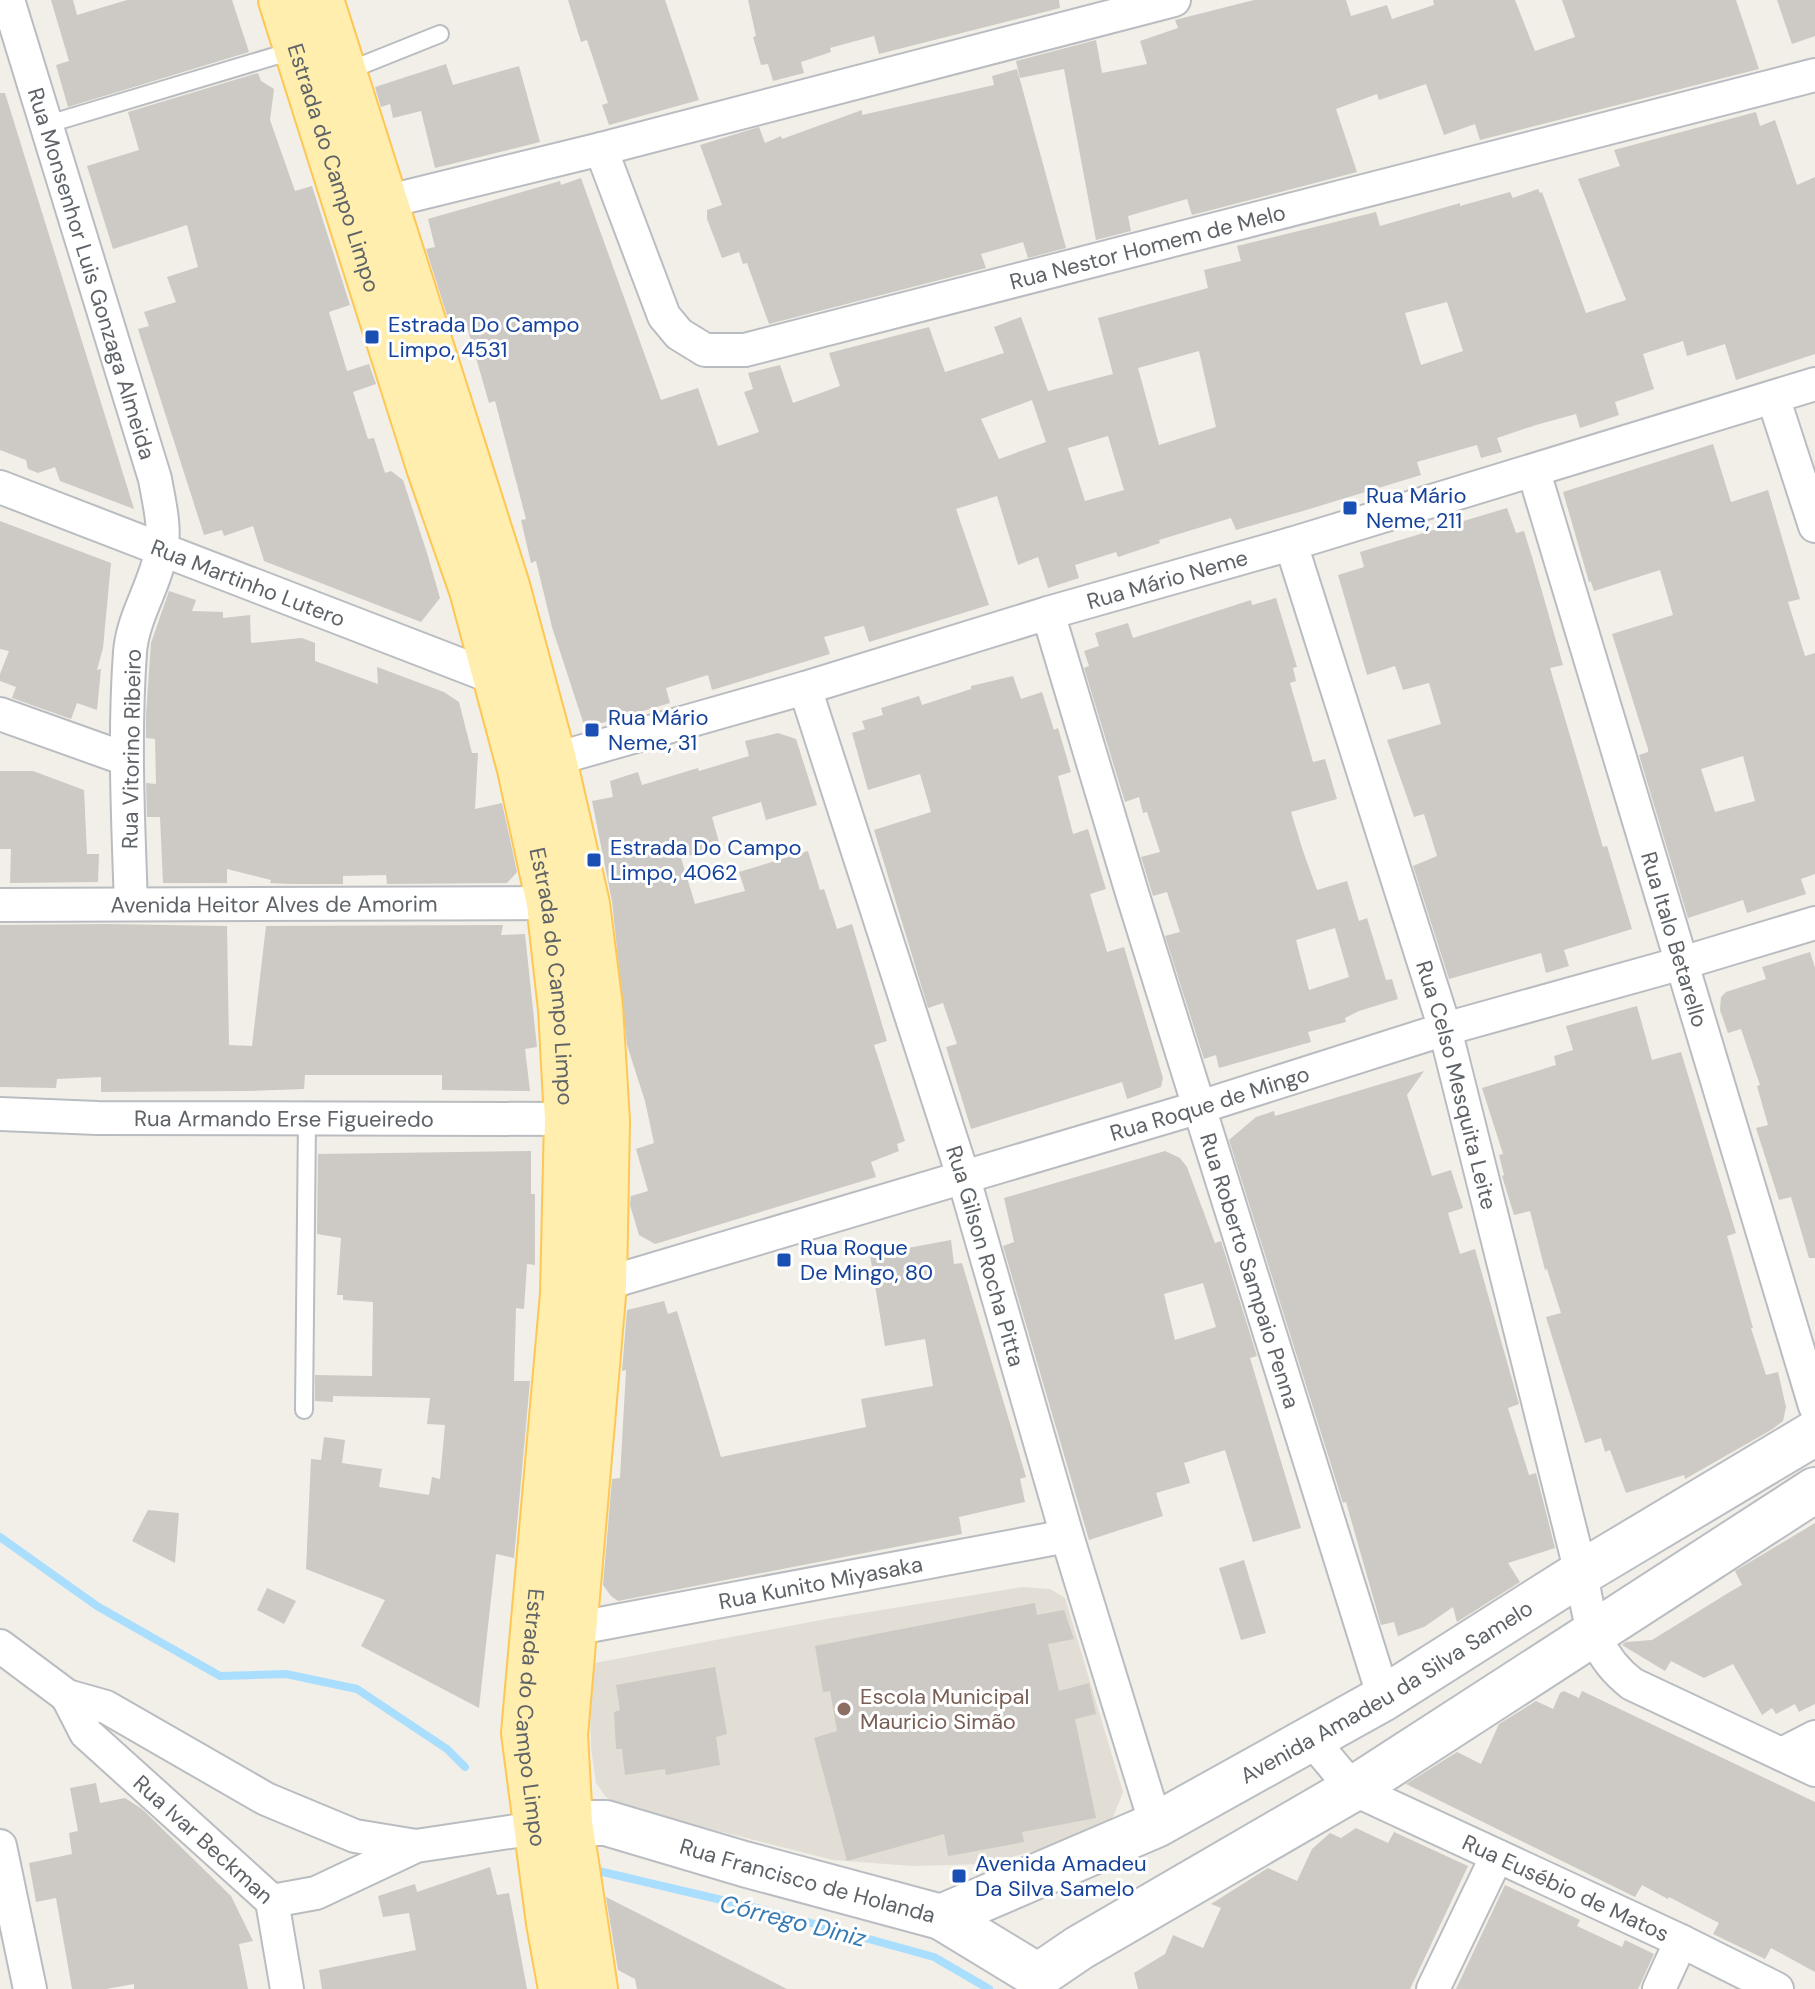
<svg xmlns="http://www.w3.org/2000/svg" width="1815" height="1989" font-family="'DM Sans',sans-serif">
	<style>
		.education { fill: #e2ded5 }
		.lines { fill: none; stroke-linecap: round; stroke-linejoin: round }
		.stream { stroke: #a9deff; stroke-width: 8 }
		.building { fill: #cdc9c4; fill-rule: evenodd }
		.lane-casing { stroke: #b9bdc1; stroke-width: 20 }
		.street-casing { stroke: #b9bdc1; stroke-width: 36 }
		.secondary-casing { stroke: #babec3; stroke-width: 48 }
		.primary-casing { stroke: #fec653; stroke-width: 48 }
		.lane { stroke: #fff; stroke-width: 16 }
		.street { stroke: #fff; stroke-width: 32 }
		.secondary { stroke: #fff; stroke-width: 44 }
		.primary { stroke: #ffeeae; stroke-width: 44 }
		.transit-dot { fill: #1a4fb4; stroke: #fff; stroke-width: 3 }
		.education-dot { fill: #8d6e63; stroke: #fff; stroke-width: 3 }
		.labels { text-anchor: middle; stroke-width: 6; stroke-linejoin: round; paint-order: stroke }
		.street-label { font-size: 22px; fill: #5e6368; stroke: #fff }
		.transit-label { font-size: 22px; fill: #164399; stroke: #fff; text-anchor: start }
		.education-label { font-size: 22px; fill: #785e54; stroke: #fff; text-anchor: start }
		.water-label { font-size: 24px; font-style: italic; fill: #387ab2; stroke: #fff }
	</style>
	<rect width="100%" height="100%" fill="#f1efe7"/>
	<path class="education" d="M 1022,1587 L 1050,1589 L 1065,1598 L 1123,1792 L 1114,1815 L 1105,1826 L 1061,1843 L 987,1864 L 912,1866 L 833,1860 L 617,1805 L 605,1796 L 596,1783 L 591,1748 L 589,1671 L 595,1663 L 826,1619 Z"/>
	<g class="lines">
		<g class="stream">
			<path d="M 0,1537 L 97,1606 L 220,1676 L 286,1674 L 357,1689 L 447,1749 L 465,1767"/>
			<path d="M 590,1869 L 760,1909 L 934,1957 L 989,1989"/>
		</g>
	</g>
	<g class="building">
		<path d="M 51,0 L 73,0 L 77,15 L 127,0 L 232,0 L 249,52 L 68,107 L 56,65 L 69,61 Z"/>
		<path d="M 568,0 L 665,0 L 699,100 L 609,125 L 602,105 L 608,103 L 587,40 L 581,42 Z"/>
		<path d="M 748,0 L 1059,0 L 1060,8 L 879,54 L 874,36 L 830,48 L 831,52 L 801,62 L 804,73 L 773,81 L 768,64 L 761,65 L 753,37 L 756,36 Z"/>
		<path d="M 1254,0 L 1346,0 L 1351,16 L 1387,5 L 1392,19 L 1434,5 L 1433,0 L 1515,0 L 1535,51 L 1575,37 L 1562,0 L 1736,0 L 1759,69 L 1480,140 L 1475,124 L 1444,135 L 1426,84 L 1379,100 L 1377,94 L 1336,109 L 1357,172 L 1192,215 L 1187,199 L 1128,216 L 1131,231 L 1096,240 L 1064,69 L 1020,78 L 1016,61 L 1096,40 L 1102,73 L 1147,64 L 1140,41 L 1178,28 L 1175,20 Z"/>
		<path d="M 1777,0 L 1815,0 L 1815,36 L 1792,44 Z"/>
		<path d="M 446,64 L 453,85 L 519,66 L 540,142 L 435,168 L 421,111 L 393,118 L 390,104 L 381,107 L 375,87 Z"/>
		<path d="M 1017,69 L 1066,248 L 1028,258 L 1023,242 L 981,254 L 986,268 L 769,324 L 747,263 L 743,264 L 739,252 L 722,258 L 707,219 L 707,210 L 722,205 L 700,145 L 759,127 L 765,143 L 781,136 L 782,139 L 862,110 L 862,115 L 994,85 L 992,76 Z"/>
		<path d="M 258,73 L 261,81 L 274,89 L 270,120 L 295,191 L 312,186 L 350,305 L 329,312 L 347,371 L 369,364 L 376,384 L 353,392 L 368,439 L 374,438 L 385,473 L 391,471 L 403,480 L 427,553 L 440,598 L 421,622 L 264,561 L 253,526 L 224,536 L 222,530 L 204,535 L 138,329 L 149,326 L 144,312 L 176,302 L 167,277 L 198,267 L 187,225 L 113,249 L 87,166 L 139,150 L 128,112 Z"/>
		<path d="M 0,93 L 5,93 L 134,509 L 60,481 L 55,467 L 38,473 L 28,469 L 26,460 L 0,450 Z"/>
		<path d="M 1756,112 L 1760,126 L 1775,120 L 1797,185 L 1815,177 L 1815,354 L 1736,380 L 1725,344 L 1687,356 L 1683,341 L 1643,354 L 1654,389 L 1615,402 L 1619,415 L 1580,428 L 1576,414 L 1536,425 L 1497,438 L 1502,452 L 1481,458 L 1477,445 L 1417,462 L 1421,475 L 1303,511 L 1236,530 L 1231,518 L 1159,540 L 1160,543 L 1118,557 L 1116,552 L 1075,565 L 1079,578 L 1048,588 L 1038,557 L 1018,565 L 997,496 L 956,509 L 989,605 L 869,642 L 864,626 L 824,637 L 830,654 L 712,690 L 708,675 L 666,688 L 670,703 L 585,728 L 552,627 L 536,561 L 531,563 L 521,520 L 526,519 L 495,401 L 489,403 L 466,323 L 451,328 L 426,249 L 435,247 L 428,219 L 560,181 L 561,185 L 581,178 L 661,400 L 698,388 L 718,446 L 759,432 L 744,392 L 753,389 L 748,373 L 780,365 L 793,403 L 840,386 L 829,353 L 929,327 L 945,372 L 1004,353 L 994,327 L 1021,317 L 1048,391 L 1113,374 L 1098,318 L 1208,288 L 1204,270 L 1241,261 L 1237,246 L 1376,212 L 1380,226 L 1460,203 L 1460,206 L 1510,192 L 1513,198 L 1538,189 L 1540,193 L 1542,192 L 1586,313 L 1626,300 L 1578,179 L 1620,166 L 1614,150 ZM 1447,302 L 1463,351 L 1421,365 L 1405,313 ZM 1199,351 L 1216,427 L 1159,445 L 1138,368 ZM 1032,400 L 1046,442 L 999,459 L 981,419 ZM 1108,436 L 1124,490 L 1085,501 L 1068,448 Z"/>
		<path d="M 1713,444 L 1731,502 L 1768,490 L 1800,599 L 1788,602 L 1805,656 L 1815,653 L 1815,874 L 1801,879 L 1806,894 L 1747,913 L 1743,900 L 1688,918 L 1639,755 L 1648,752 L 1648,749 L 1612,634 L 1673,615 L 1660,570 L 1594,591 L 1591,582 L 1589,582 L 1563,492 ZM 1743,756 L 1755,801 L 1715,812 L 1701,769 Z"/>
		<path d="M 1507,508 L 1516,533 L 1524,531 L 1533,560 L 1563,665 L 1550,668 L 1603,847 L 1607,846 L 1632,929 L 1564,950 L 1569,966 L 1546,973 L 1541,953 L 1449,979 L 1413,866 L 1437,856 L 1424,814 L 1414,817 L 1387,740 L 1441,724 L 1429,683 L 1403,690 L 1395,666 L 1367,675 L 1338,575 L 1364,567 L 1360,552 Z"/>
		<path d="M 0,521 L 111,563 L 103,648 L 97,670 L 101,669 L 97,710 L 77,703 L 71,719 L 12,698 L 16,687 L 0,681 L 0,674 L 9,651 L 0,649 Z"/>
		<path d="M 169,591 L 196,600 L 192,611 L 223,612 L 223,618 L 250,615 L 251,643 L 302,638 L 315,643 L 315,661 L 378,684 L 377,667 L 444,692 L 459,702 L 472,753 L 478,753 L 475,809 L 502,803 L 517,872 L 507,883 L 387,884 L 386,875 L 343,876 L 343,884 L 291,884 L 270,883 L 271,880 L 227,869 L 227,883 L 163,883 L 160,817 L 147,817 L 146,783 L 156,784 L 155,739 L 146,738 L 146,715 L 151,643 Z"/>
		<path d="M 1276,598 L 1297,667 L 1293,668 L 1296,681 L 1290,683 L 1313,762 L 1325,759 L 1337,799 L 1291,812 L 1303,851 L 1317,890 L 1347,881 L 1359,921 L 1367,918 L 1386,980 L 1392,979 L 1398,999 L 1359,1011 L 1345,1018 L 1346,1022 L 1308,1032 L 1311,1042 L 1219,1068 L 1216,1055 L 1204,1059 L 1165,936 L 1180,932 L 1167,892 L 1153,896 L 1141,857 L 1160,852 L 1147,812 L 1143,813 L 1139,797 L 1125,802 L 1084,668 L 1089,666 L 1084,651 L 1099,646 L 1095,633 L 1128,623 L 1133,638 L 1251,600 L 1252,605 ZM 1335,928 L 1349,977 L 1309,990 L 1296,940 Z"/>
		<path d="M 1013,676 L 1021,699 L 1042,692 L 1054,730 L 1058,728 L 1071,772 L 1058,776 L 1073,834 L 1088,829 L 1106,889 L 1090,894 L 1107,952 L 1124,947 L 1163,1078 L 1161,1087 L 1127,1099 L 1122,1082 L 971,1129 L 946,1047 L 957,1044 L 943,1003 L 928,1008 L 874,830 L 931,812 L 920,774 L 868,790 L 852,733 L 865,729 L 862,721 L 883,715 L 881,708 L 919,696 L 922,705 L 971,689 L 971,686 Z"/>
		<path d="M 778,733 L 796,739 L 817,805 L 766,820 L 761,802 L 712,817 L 720,846 L 681,858 L 695,904 L 745,891 L 739,872 L 808,851 L 820,890 L 824,889 L 837,929 L 852,924 L 887,1041 L 874,1045 L 905,1141 L 897,1144 L 899,1151 L 871,1162 L 876,1177 L 655,1244 L 639,1235 L 630,1205 L 631,1196 L 648,1191 L 636,1149 L 654,1143 L 645,1101 L 627,1045 L 612,901 L 592,801 L 613,797 L 610,781 L 638,772 L 642,785 L 698,768 L 699,771 L 749,756 L 745,741 Z"/>
		<path d="M 0,771 L 33,771 L 84,790 L 87,854 L 99,854 L 98,882 L 10,883 L 11,849 L 0,849 Z"/>
		<path d="M 106,924 L 227,926 L 229,1045 L 252,1046 L 266,926 L 503,925 L 501,935 L 525,934 L 537,1047 L 525,1049 L 530,1091 L 442,1090 L 442,1075 L 305,1075 L 304,1089 L 246,1091 L 101,1092 L 101,1077 L 57,1079 L 56,1088 L 0,1087 L 0,925 Z"/>
		<path d="M 1810,952 L 1815,968 L 1815,1258 L 1809,1258 L 1791,1197 L 1779,1200 L 1756,1128 L 1768,1125 L 1757,1086 L 1760,1085 L 1741,1029 L 1728,1033 L 1720,1010 L 1721,997 L 1726,992 L 1766,979 L 1762,967 Z"/>
		<path d="M 1637,1006 L 1652,1060 L 1681,1052 L 1736,1233 L 1727,1236 L 1753,1328 L 1751,1328 L 1766,1375 L 1778,1372 L 1786,1407 L 1783,1421 L 1771,1430 L 1685,1479 L 1684,1475 L 1626,1493 L 1610,1450 L 1605,1452 L 1601,1438 L 1585,1443 L 1546,1317 L 1561,1313 L 1547,1269 L 1545,1270 L 1530,1211 L 1514,1215 L 1502,1176 L 1504,1175 L 1499,1155 L 1503,1154 L 1482,1088 L 1556,1065 L 1554,1056 L 1573,1050 L 1566,1026 Z"/>
		<path d="M 1424,1071 L 1407,1095 L 1432,1176 L 1451,1170 L 1463,1208 L 1448,1213 L 1460,1254 L 1475,1249 L 1519,1404 L 1508,1408 L 1529,1475 L 1536,1473 L 1555,1548 L 1508,1563 L 1520,1582 L 1457,1622 L 1453,1607 L 1424,1627 L 1398,1636 L 1394,1622 L 1381,1625 L 1346,1502 L 1343,1503 L 1229,1140 L 1256,1117 L 1274,1111 L 1275,1116 Z"/>
		<path d="M 531,1151 L 531,1194 L 535,1194 L 535,1265 L 527,1264 L 524,1309 L 516,1308 L 514,1381 L 530,1381 L 514,1558 L 496,1554 L 479,1708 L 361,1646 L 385,1600 L 306,1569 L 311,1459 L 321,1460 L 324,1437 L 345,1440 L 342,1463 L 382,1469 L 379,1487 L 429,1495 L 432,1477 L 440,1479 L 445,1425 L 427,1424 L 430,1398 L 333,1396 L 333,1402 L 315,1401 L 315,1375 L 372,1376 L 373,1302 L 343,1300 L 343,1295 L 337,1295 L 341,1238 L 317,1234 L 318,1154 Z"/>
		<path d="M 1165,1151 L 1180,1158 L 1187,1167 L 1215,1243 L 1221,1241 L 1257,1356 L 1250,1358 L 1301,1528 L 1253,1542 L 1225,1450 L 1184,1463 L 1190,1483 L 1156,1493 L 1163,1516 L 1089,1540 L 1003,1246 L 1014,1242 L 1004,1198 ZM 1203,1283 L 1216,1327 L 1175,1340 L 1164,1294 Z"/>
		<path d="M 951,1240 L 954,1264 L 962,1263 L 1026,1477 L 1020,1479 L 1025,1502 L 959,1517 L 962,1534 L 618,1601 L 611,1596 L 603,1585 L 612,1479 L 620,1478 L 626,1370 L 622,1371 L 627,1310 L 664,1301 L 668,1314 L 677,1311 L 721,1457 L 866,1427 L 861,1399 L 933,1386 L 925,1339 L 885,1346 L 870,1255 Z"/>
		<path d="M 148,1510 L 179,1513 L 175,1563 L 132,1541 Z"/>
		<path d="M 1815,1523 L 1815,1704 L 1799,1712 L 1795,1704 L 1776,1714 L 1772,1708 L 1762,1715 L 1733,1664 L 1704,1678 L 1671,1661 L 1665,1671 L 1622,1645 L 1626,1642 L 1652,1640 L 1728,1593 L 1742,1585 L 1735,1571 Z"/>
		<path d="M 1244,1560 L 1266,1633 L 1241,1640 L 1219,1568 Z"/>
		<path d="M 267,1588 L 296,1601 L 284,1624 L 257,1610 Z"/>
		<path d="M 1035,1603 L 1037,1615 L 1064,1610 L 1074,1639 L 1048,1644 L 1059,1691 L 1089,1683 L 1096,1714 L 1075,1719 L 1096,1818 L 1022,1832 L 1024,1842 L 960,1854 L 948,1856 L 944,1834 L 847,1861 L 814,1738 L 837,1731 L 830,1691 L 823,1692 L 815,1646 Z"/>
		<path d="M 715,1667 L 727,1734 L 716,1737 L 720,1765 L 666,1775 L 665,1769 L 625,1775 L 622,1749 L 616,1749 L 614,1712 L 620,1710 L 616,1685 Z"/>
		<path d="M 1564,1691 L 1579,1698 L 1582,1691 L 1815,1802 L 1815,1972 L 1771,1948 L 1765,1959 L 1713,1934 L 1719,1923 L 1669,1897 L 1668,1899 L 1642,1885 L 1635,1897 L 1406,1784 L 1457,1752 L 1481,1764 L 1499,1724 L 1536,1701 L 1553,1709 L 1560,1693 Z"/>
		<path d="M 96,1783 L 100,1803 L 125,1798 L 142,1809 L 231,1896 L 253,1941 L 239,1944 L 248,1989 L 134,1989 L 134,1984 L 106,1989 L 72,1989 L 56,1898 L 36,1902 L 29,1863 L 72,1854 L 69,1833 L 78,1831 L 70,1788 Z"/>
		<path d="M 1356,1828 L 1388,1843 L 1394,1832 L 1468,1866 L 1410,1989 L 1138,1989 L 1134,1973 L 1165,1954 L 1173,1935 L 1203,1948 L 1221,1908 L 1211,1904 L 1268,1868 L 1297,1881 L 1312,1849 L 1330,1833 L 1341,1838 Z"/>
		<path d="M 490,1867 L 497,1895 L 509,1893 L 527,1989 L 322,1989 L 319,1970 L 416,1950 L 409,1913 L 383,1917 L 378,1896 L 415,1884 L 417,1892 Z"/>
		<path d="M 1505,1885 L 1580,1920 L 1577,1926 L 1622,1947 L 1625,1940 L 1654,1954 L 1638,1989 L 1456,1989 Z"/>
		<path d="M 606,1897 L 787,1989 L 637,1989 L 635,1979 L 618,1970 Z"/>
	</g>
	<g class="lines">
		<defs>
			<g id="lane">
				<path d="M 345,72 L 440,34"/>
				<path d="M 45,125 L 295,50"/>
				<path d="M 304,1410 L 307,1119"/>
			</g>
			<g id="street">
				<path id="s1" d="M 8,0 L 155,479 C 159,502 166,528 161,552 C 155,586 133,616 130,652 C 124,736 128,820 131,904"/>
				<path id="s2" d="M 601,149 L 664,316 L 679,334 L 705,350 L 745,350 L 1815,75"/>
				<path d="M 385,202 L 601,149 L 1174,0"/>
				<path d="M 1773,397 L 1815,526"/>
				<path id="s3" d="M 1534,472 L 1815,1406"/>
				<path id="s4" d="M 0,487 L 495,678"/>
				<path id="s5" d="M 1291,544 L 1445,1029 L 1581,1573 C 1590,1620 1592,1653 1632,1684 L 1815,1770"/>
				<path id="s6" d="M 1048,613 L 1133,896 L 1384,1698"/>
				<path id="s7" d="M 805,688 L 964,1179 L 1067,1536 L 1156,1825"/>
				<path d="M 0,714 L 126,759"/>
				<path id="s8" d="M 534,765 L 805,688 L 1048,613 L 1291,544 L 1815,384"/>
				<path id="s9" d="M 0,905 L 549,903"/>
				<path id="s10" d="M 0,1114 L 97,1118 L 567,1119"/>
				<path id="s11" d="M 604,1284 L 1200,1107 L 1445,1029 L 1682,963 L 1815,923"/>
				<path id="s12" d="M 573,1629 L 1067,1536"/>
				<path d="M 0,1646 L 67,1696 L 106,1707 L 266,1799 L 355,1836 L 416,1846"/>
				<path id="s13" d="M 67,1696 L 86,1733 L 272,1901"/>
				<path id="s14" d="M 1311,1739 L 1353,1789 L 1681,1941 L 1777,1989"/>
				<path d="M 1782,1754 L 1815,1737"/>
				<path d="M 0,1846 L 30,1989"/>
				<path d="M 272,1901 L 316,1893 L 416,1846 L 536,1828"/>
				<path d="M 272,1901 L 287,1989"/>
				<path d="M 1433,1989 L 1497,1856"/>
				<path d="M 1659,1989 L 1681,1941"/>
			</g>
			<g id="secondary">
				<path id="s15" d="M 536,1828 L 570,1823 L 606,1823 L 744,1864 L 941,1917 L 1038,1976 L 1079,1948 L 1353,1789 L 1815,1490"/>
				<path id="s16" d="M 941,1917 L 1156,1825 L 1190,1806 L 1384,1698 L 1581,1573 L 1815,1433"/>
			</g>
			<g id="primary">
				<path id="s17" d="M 281,0 L 430,470 L 472,590 L 520,769 L 549,903 L 561,1009 L 567,1119 L 563,1294 L 524,1733 L 549,1923 L 561,1989"/>
				<path d="M 321,0 L 507,586 L 554,760 L 587,904 L 600,1007 L 607,1121 L 604,1284 L 565,1735 L 570,1823 L 595,1989"/>
			</g>
		</defs>
		<use href="#lane" class="lane-casing"/>
		<use href="#street" class="street-casing"/>
		<use href="#secondary" class="secondary-casing"/>
		<use href="#primary" class="primary-casing"/>
		<use href="#lane" class="lane"/>
		<use href="#street" class="street"/>
		<use href="#secondary" class="secondary"/>
		<use href="#primary" class="primary"/>
	</g>
	<g class="transit-dot">
		<rect x="364" y="329" width="16" height="16" rx="4"/>
		<rect x="1342" y="500" width="16" height="16" rx="4"/>
		<rect x="584" y="722" width="16" height="16" rx="4"/>
		<rect x="586" y="852" width="16" height="16" rx="4"/>
		<rect x="776" y="1252" width="16" height="16" rx="4"/>
		<rect x="951" y="1868" width="16" height="16" rx="4"/>
	</g>
	<circle class="education-dot" cx="844" cy="1709" r="8"/>
	<g class="labels">
		<g class="street-label">
			<text dy="8" stroke="none"><textPath href="#s17" startOffset="176">Estrada do Campo Limpo</textPath></text>
			<text dy="8" stroke="none"><textPath href="#s2" startOffset="688">Rua Nestor Homem de Melo</textPath></text>
			<text dy="8" stroke="none"><textPath href="#s1" startOffset="286">Rua Monsenhor Luis Gonzaga Almeida</textPath></text>
			<text dy="8" stroke="none"><textPath href="#s8" startOffset="660">Rua Mário Neme</textPath></text>
			<text dy="8" stroke="none"><textPath href="#s4" startOffset="266">Rua Martinho Lutero</textPath></text>
			<text transform="translate(131 749) rotate(-89)" y="8">Rua Vitorino Ribeiro</text>
			<text dy="8" stroke="none"><textPath href="#s9" startOffset="274">Avenida Heitor Alves de Amorim</textPath></text>
			<text dy="8" stroke="none"><textPath href="#s3" startOffset="488">Rua Italo Betarello</textPath></text>
			<text dy="8" stroke="none"><textPath href="#s17" startOffset="1016">Estrada do Campo Limpo</textPath></text>
			<text dy="8" stroke="none"><textPath href="#s5" startOffset="566">Rua Celso Mesquita Leite</textPath></text>
			<text dy="8" stroke="none"><textPath href="#s11" startOffset="632">Rua Roque de Mingo</textPath></text>
			<text dy="8" stroke="none"><textPath href="#s10" startOffset="284">Rua Armando Erse Figueiredo</textPath></text>
			<text dy="8" stroke="none"><textPath href="#s7" startOffset="596">Rua Gilson Rocha Pitta</textPath></text>
			<text dy="8" stroke="none"><textPath href="#s6" startOffset="688">Rua Roberto Sampaio Penna</textPath></text>
			<text dy="8" stroke="none"><textPath href="#s12" startOffset="252">Rua Kunito Miyasaka</textPath></text>
			<text dy="8" stroke="none"><textPath href="#s16" startOffset="500">Avenida Amadeu da Silva Samelo</textPath></text>
			<text dy="8" stroke="none"><textPath href="#s17" startOffset="1760">Estrada do Campo Limpo</textPath></text>
			<text dy="8" stroke="none"><textPath href="#s13" startOffset="200">Rua Ivar Beckman</textPath></text>
			<text dy="8" stroke="none"><textPath href="#s15" startOffset="280">Rua Francisco de Holanda</textPath></text>
			<text dy="8" stroke="none"><textPath href="#s14" startOffset="300">Rua Eusébio de Matos</textPath></text>
		</g>
		<g class="transit-label">
			<text x="388" y="332">Estrada Do Campo<tspan x="388" dy="25">Limpo, 4531</tspan></text>
			<text x="1366" y="503">Rua Mário<tspan x="1366" dy="25">Neme, 211</tspan></text>
			<text x="608" y="725">Rua Mário<tspan x="608" dy="25">Neme, 31</tspan></text>
			<text x="610" y="855">Estrada Do Campo<tspan x="610" dy="25">Limpo, 4062</tspan></text>
			<text x="800" y="1255">Rua Roque<tspan x="800" dy="25">De Mingo, 80</tspan></text>
			<text x="975" y="1871">Avenida Amadeu<tspan x="975" dy="25">Da Silva Samelo</tspan></text>
		</g>
		<g class="education-label">
			<text x="860" y="1704">Escola Municipal<tspan x="860" dy="25">Mauricio Simão</tspan></text>
		</g>
		<g class="water-label">
			<text transform="translate(793 1921) rotate(14)" y="8">Córrego Diniz</text>
		</g>
	</g>
</svg>
